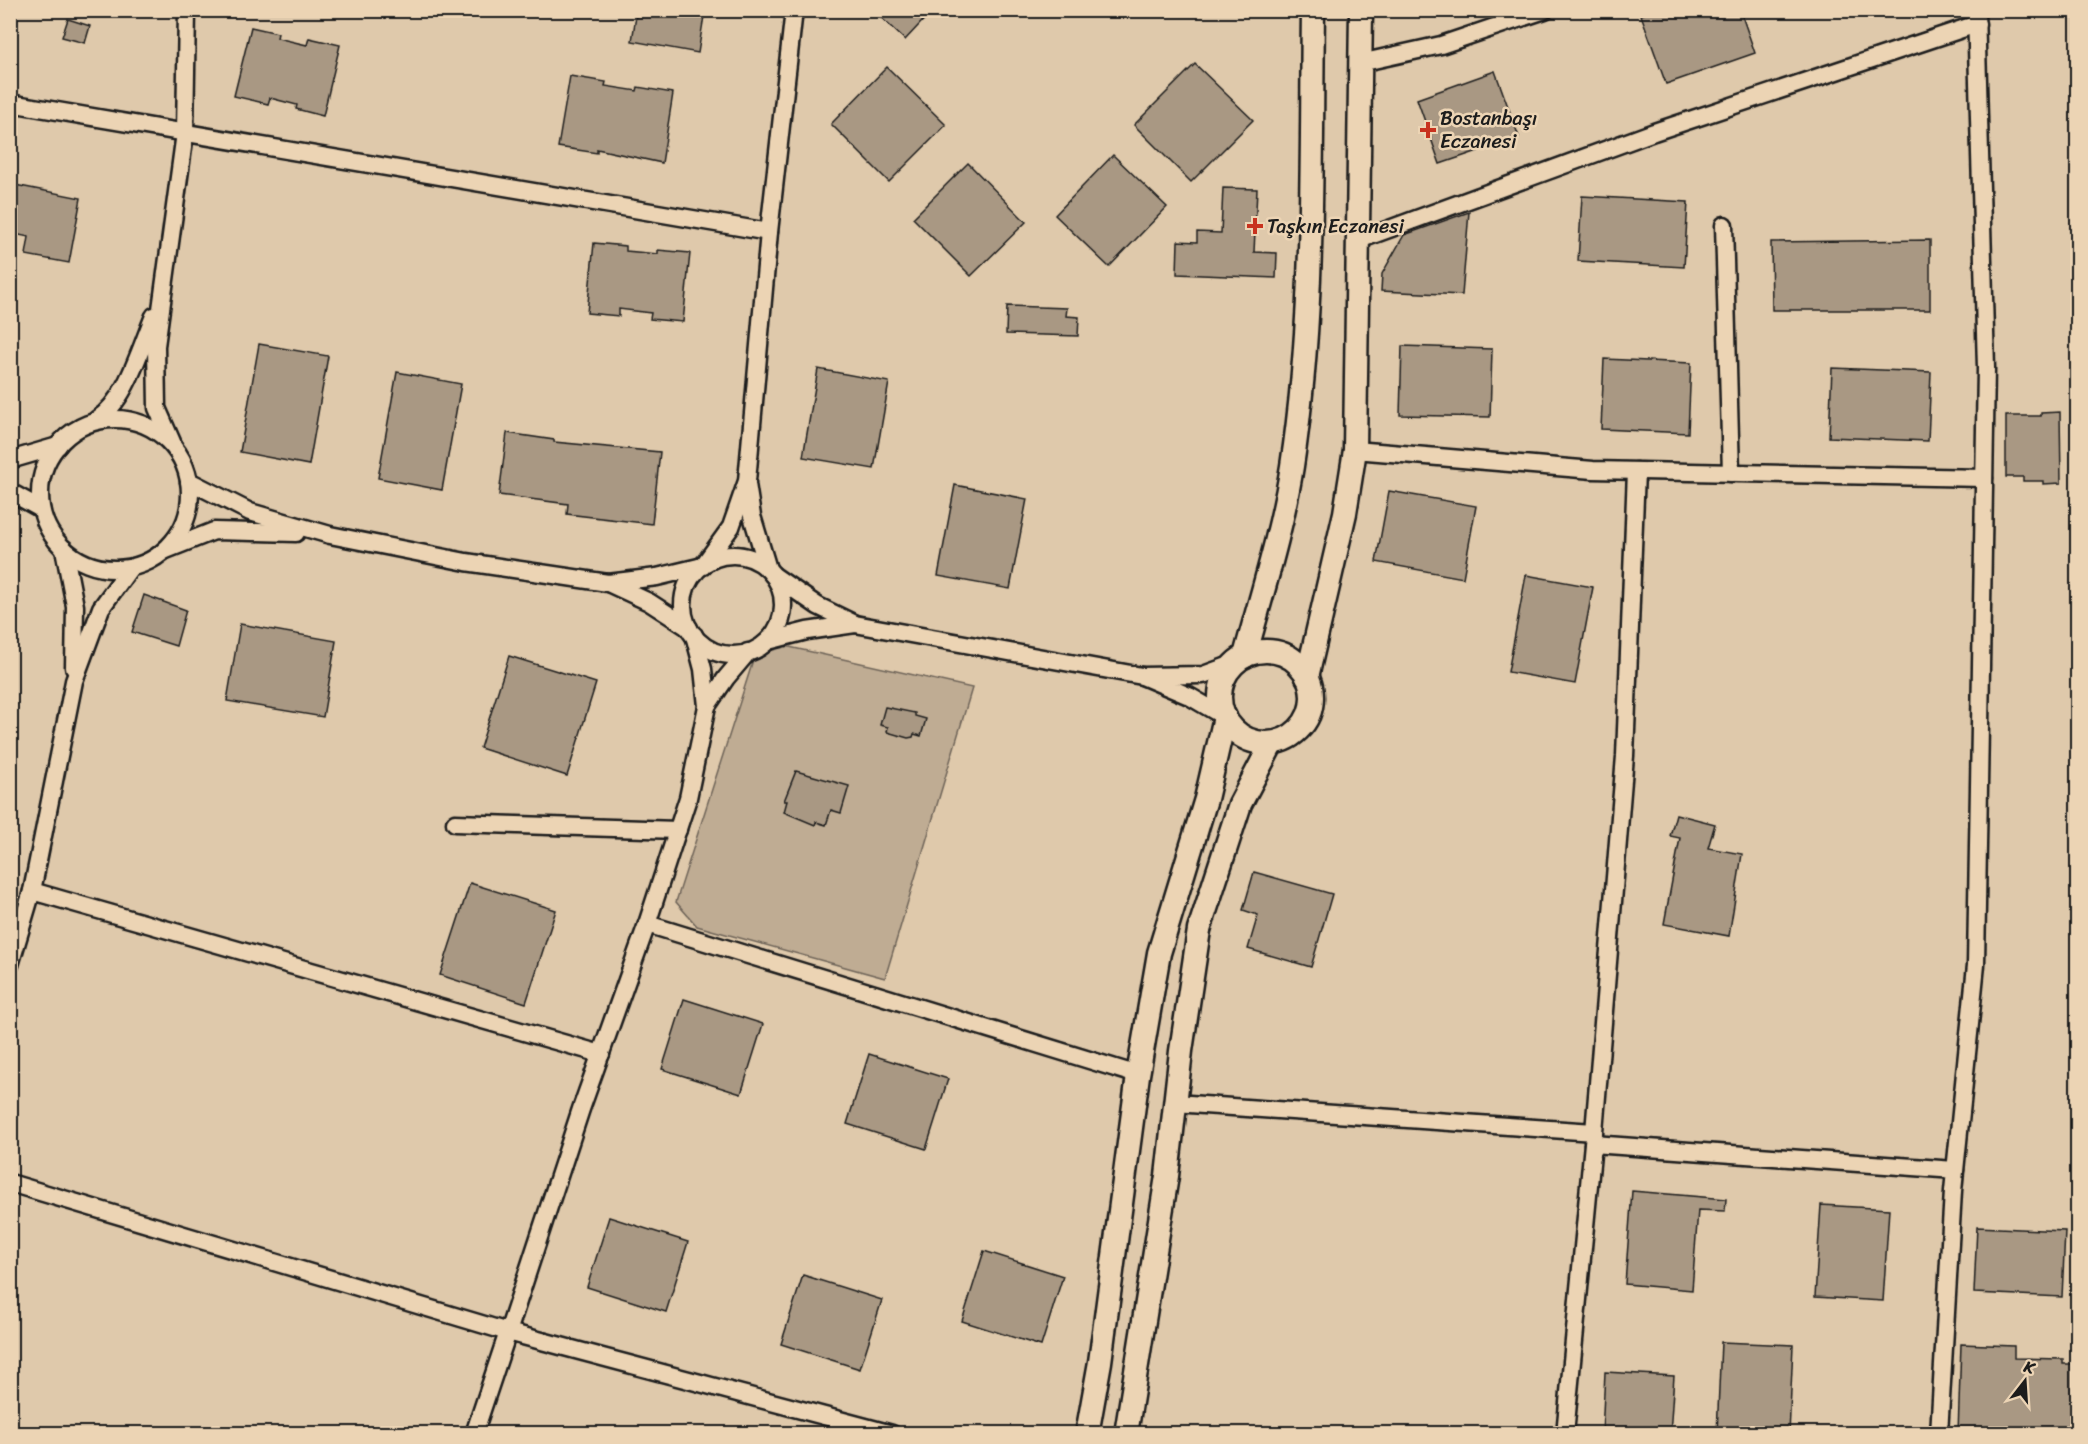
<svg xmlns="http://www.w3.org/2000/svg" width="2088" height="1444" font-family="Sriracha,sans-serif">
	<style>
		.green { fill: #bfac93; stroke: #6e6458; stroke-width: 1.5 }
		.building { fill: #a99883; stroke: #1c1c1c; stroke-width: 1.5 }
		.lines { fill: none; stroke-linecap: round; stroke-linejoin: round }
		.street-casing { stroke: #1c1c1c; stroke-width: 21 }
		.secondary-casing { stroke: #1c1c1c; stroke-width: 27 }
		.street { stroke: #ecd4b4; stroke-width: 16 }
		.secondary { stroke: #ecd4b4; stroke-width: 22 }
		.poi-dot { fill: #c8321e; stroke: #ecd4b4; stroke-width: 2 }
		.labels { text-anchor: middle; stroke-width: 5; stroke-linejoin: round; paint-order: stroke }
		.poi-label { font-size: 20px; fill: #1c1c1c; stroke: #ecd4b4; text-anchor: start }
	</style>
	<rect width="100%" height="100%" fill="#dfc9ab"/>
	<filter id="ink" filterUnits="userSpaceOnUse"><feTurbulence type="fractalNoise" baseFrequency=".0167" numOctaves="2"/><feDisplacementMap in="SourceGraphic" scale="12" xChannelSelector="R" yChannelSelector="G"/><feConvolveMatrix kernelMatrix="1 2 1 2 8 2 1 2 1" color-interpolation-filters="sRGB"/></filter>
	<g filter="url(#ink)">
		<path class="green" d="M 776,644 L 972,688 L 885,978 L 697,926 L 676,902 L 753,661 L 761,652 Z"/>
		<g class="building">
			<path d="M 637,10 L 705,10 L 698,53 L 632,41 Z"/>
			<path d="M 873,10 L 933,10 L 905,40 Z"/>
			<path d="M 1653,10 L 1740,10 L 1755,53 L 1666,84 L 1641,15 Z"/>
			<path d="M 68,19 L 90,26 L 85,43 L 62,37 Z"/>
			<path d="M 251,27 L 278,33 L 277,38 L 307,45 L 309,38 L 340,45 L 323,116 L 296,109 L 297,105 L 270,98 L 268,104 L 234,96 Z"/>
			<path d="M 1195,64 L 1253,120 L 1191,182 L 1134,125 Z"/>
			<path d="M 887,67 L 946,125 L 889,182 L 831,124 Z"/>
			<path d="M 1495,71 L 1519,137 L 1440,164 L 1417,99 Z"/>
			<path d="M 570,76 L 606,82 L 605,86 L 637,91 L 638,87 L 673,93 L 662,163 L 597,149 L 597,153 L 558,147 Z"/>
			<path d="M 1113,155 L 1167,207 L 1109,267 L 1055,215 Z"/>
			<path d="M 968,163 L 1026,222 L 971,276 L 913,218 Z"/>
			<path d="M 10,184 L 81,198 L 69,263 L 26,255 L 29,237 L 10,233 Z"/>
			<path d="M 1223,188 L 1257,189 L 1254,252 L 1277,253 L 1276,278 L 1177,274 L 1178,241 L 1197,242 L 1197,232 L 1221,233 Z"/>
			<path d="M 1582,196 L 1688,202 L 1684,267 L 1578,261 Z"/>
			<path d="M 1469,212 L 1462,295 L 1381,291 L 1382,274 L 1404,235 Z"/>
			<path d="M 1930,240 L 1930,310 L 1772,310 L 1771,242 Z"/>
			<path d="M 594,243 L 626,246 L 626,251 L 658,254 L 658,250 L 690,253 L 683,322 L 650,319 L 651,313 L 619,309 L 619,316 L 587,313 Z"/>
			<path d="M 1007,306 L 1067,308 L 1066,316 L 1079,317 L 1078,336 L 1006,334 Z"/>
			<path d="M 259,344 L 328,356 L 309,465 L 240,452 Z"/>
			<path d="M 1402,346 L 1492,349 L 1490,417 L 1400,415 Z"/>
			<path d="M 1604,359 L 1691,363 L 1688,433 L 1601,429 Z"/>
			<path d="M 1832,368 L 1931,372 L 1928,441 L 1829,437 Z"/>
			<path d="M 818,369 L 889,382 L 874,469 L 803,457 Z"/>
			<path d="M 397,372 L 461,384 L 442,490 L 378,478 Z"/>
			<path d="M 2060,412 L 2061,483 L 2043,484 L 2043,481 L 2023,481 L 2023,477 L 2006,477 L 2006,416 L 2041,416 L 2041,413 Z"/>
			<path d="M 507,433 L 554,440 L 554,442 L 660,452 L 652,524 L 567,514 L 568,504 L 499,495 Z"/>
			<path d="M 955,485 L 1027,499 L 1010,589 L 938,576 Z"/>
			<path d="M 1389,491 L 1476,506 L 1463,578 L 1376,562 Z"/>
			<path d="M 1526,575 L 1593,587 L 1575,684 L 1508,672 Z"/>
			<path d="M 144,595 L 186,610 L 176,646 L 132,632 Z"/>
			<path d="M 240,624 L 336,641 L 323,717 L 227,701 Z"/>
			<path d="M 509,656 L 596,683 L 567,776 L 480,748 Z"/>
			<path d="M 885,707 L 915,713 L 915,716 L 926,719 L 921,736 L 914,734 L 913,737 L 908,738 L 887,732 L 888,727 L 880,725 Z"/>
			<path d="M 796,771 L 849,786 L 841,813 L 831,810 L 826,825 L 816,822 L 815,825 L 784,812 L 787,801 L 784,801 Z"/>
			<path d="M 1676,814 L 1715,824 L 1708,848 L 1742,854 L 1729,936 L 1664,924 L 1680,838 L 1670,836 Z"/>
			<path d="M 1254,872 L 1332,894 L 1311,967 L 1248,949 L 1258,915 L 1243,910 Z"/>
			<path d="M 470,883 L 556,910 L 526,1003 L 440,975 Z"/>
			<path d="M 684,999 L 763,1024 L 741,1094 L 662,1069 Z"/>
			<path d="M 869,1054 L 948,1079 L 926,1149 L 847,1124 Z"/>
			<path d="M 1632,1191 L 1726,1199 L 1725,1211 L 1698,1210 L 1692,1290 L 1625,1284 Z"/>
			<path d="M 1821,1205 L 1889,1209 L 1883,1301 L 1815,1297 Z"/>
			<path d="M 609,1217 L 688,1242 L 666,1312 L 587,1287 Z"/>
			<path d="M 1977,1227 L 2065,1231 L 2062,1297 L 1974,1293 Z"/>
			<path d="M 984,1251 L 1063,1276 L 1041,1346 L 962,1321 Z"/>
			<path d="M 803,1275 L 882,1300 L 860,1369 L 781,1344 Z"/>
			<path d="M 1721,1342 L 1793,1345 L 1789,1434 L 1717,1434 Z"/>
			<path d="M 1961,1344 L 2014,1346 L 2014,1358 L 2063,1359 L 2063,1364 L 2078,1364 L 2078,1434 L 1958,1434 Z"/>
			<path d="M 1605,1372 L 1674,1376 L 1670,1434 L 1602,1434 Z"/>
		</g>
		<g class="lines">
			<defs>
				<g id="street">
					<path d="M 1360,63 L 1441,45 L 1545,10"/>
					<path d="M 10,103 L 769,232"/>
					<path d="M 1724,225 L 1731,473"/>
					<path d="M 1359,240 L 1654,132 L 1977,24"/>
					<circle cx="115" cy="494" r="75"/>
					<path d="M 96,420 C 126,402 140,349 154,316"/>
					<path d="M 172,442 L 157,408 L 156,346 L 185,133 L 187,10"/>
					<path d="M 1355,450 L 1593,470 L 1984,478"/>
					<path d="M 10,460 L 58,446"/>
					<path d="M 189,481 L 250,512 L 330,535 L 466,562 L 608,583 L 657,577 L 703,566"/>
					<path d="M 747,484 L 752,516 L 768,569"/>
					<path d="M 10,492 L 41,509"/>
					<path d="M 64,549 L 75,606 L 74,668"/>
					<path d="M 166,550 L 214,531 L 296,533"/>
					<circle cx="733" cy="605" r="50"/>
					<path d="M 705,563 L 731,527 L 747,481 L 769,232 L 794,10"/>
					<path d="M 773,575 L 818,606 L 855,624 L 1142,676"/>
					<path d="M 608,583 L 649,602 L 689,628"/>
					<path d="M 694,635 L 703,669 L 707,706 L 688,798 L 647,924 L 581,1109 L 508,1332 L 892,1434"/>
					<path d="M 768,641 L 807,631 L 855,624"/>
					<path d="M 707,706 L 726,678 L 748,652"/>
					<path d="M 1225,717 L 1189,696 L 1142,676 L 1203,675 L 1233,664"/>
					<path d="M 455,823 L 678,830"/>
					<path d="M 32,891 L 601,1054"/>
					<path d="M 647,924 L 1138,1075"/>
					<path d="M 10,965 L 32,891 L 74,681 L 101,608 L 130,568"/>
					<path d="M 1175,1103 L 1594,1132 L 1625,756 L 1636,471"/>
					<path d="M 1593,1144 L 1955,1170"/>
					<path d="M 10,1183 L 508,1332 L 474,1434"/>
					<path d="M 1565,1434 L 1594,1133"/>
					<path d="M 1939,1434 L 1953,1191 L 1976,965 L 1986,368 L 1976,10"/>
				</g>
				<g id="secondary">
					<circle cx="1266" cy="697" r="46"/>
					<path d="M 1245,656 C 1262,593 1282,530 1292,466 C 1315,315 1311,162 1313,10"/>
					<path d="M 1307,677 L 1345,513 L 1355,450 L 1361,10"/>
					<path d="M 1087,1434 L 1100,1362 L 1138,1075 L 1159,953 L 1206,799 L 1225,717"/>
					<path d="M 1126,1434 L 1167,1176 L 1181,1051 L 1199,930 L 1240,804 L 1272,743"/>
				</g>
			</defs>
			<use href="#street" class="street-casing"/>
			<use href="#secondary" class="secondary-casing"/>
			<use href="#street" class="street"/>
			<use href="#secondary" class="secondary"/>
		</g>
	</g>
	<g class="poi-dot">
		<path d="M1425 121h6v6h6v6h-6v6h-6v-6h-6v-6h6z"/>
		<path d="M1252 217h6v6h6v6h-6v6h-6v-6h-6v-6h6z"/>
	</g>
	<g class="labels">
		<g class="poi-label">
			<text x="1440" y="125">Bostanbaşı<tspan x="1440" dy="23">Eczanesi</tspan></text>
			<text x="1267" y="233">Taşkın Eczanesi</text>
		</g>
	</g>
	<rect width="2088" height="1444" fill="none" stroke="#ecd4b4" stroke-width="36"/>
	<rect x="18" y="18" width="2052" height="1408" fill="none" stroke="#1c1c1c" stroke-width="2" filter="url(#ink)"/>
	<g transform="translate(2025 1381) rotate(17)" stroke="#ecd4b4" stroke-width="4.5" paint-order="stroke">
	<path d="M0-4.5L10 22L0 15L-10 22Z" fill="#1c1c1c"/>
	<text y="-9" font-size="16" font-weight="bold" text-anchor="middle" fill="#1c1c1c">K</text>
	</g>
</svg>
